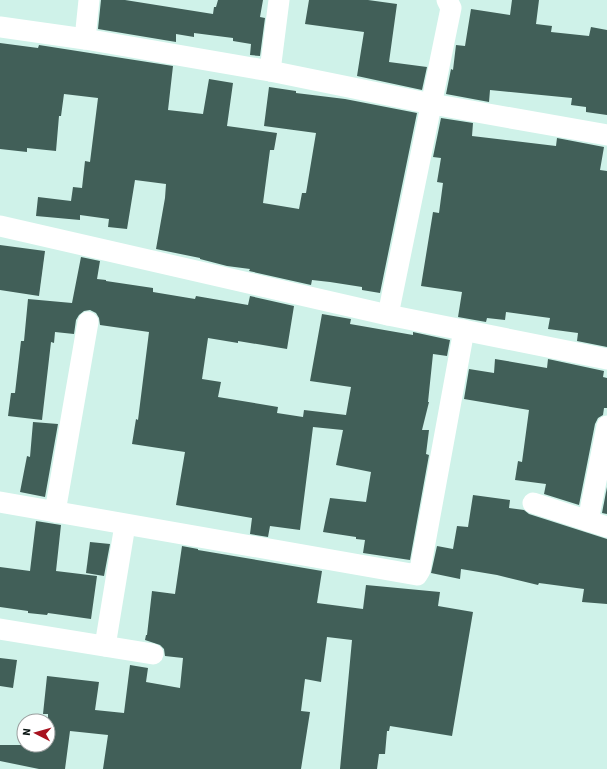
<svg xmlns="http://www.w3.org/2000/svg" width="607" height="769" font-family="'Source Sans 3',sans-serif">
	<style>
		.building { fill: #415f58 }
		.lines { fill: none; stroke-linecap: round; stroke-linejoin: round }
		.street { stroke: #fff; stroke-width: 21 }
	</style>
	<rect width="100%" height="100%" fill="#cff2e9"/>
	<g class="building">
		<path d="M 101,0 L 125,0 L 213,14 L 214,7 L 216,7 L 218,0 L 263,0 L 260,17 L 265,18 L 260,56 L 250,55 L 251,44 L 233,41 L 233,38 L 194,33 L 194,37 L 176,34 L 176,42 L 98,29 Z"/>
		<path d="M 309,0 L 368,0 L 397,4 L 389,62 L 427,67 L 422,90 L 357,76 L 364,32 L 305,24 Z"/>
		<path d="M 512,0 L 539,0 L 536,24 L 552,26 L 551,32 L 589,36 L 591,27 L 607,30 L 607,115 L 586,112 L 586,107 L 571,105 L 572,98 L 490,90 L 489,102 L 446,94 L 451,69 L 453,70 L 456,45 L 465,46 L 471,9 L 510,15 Z"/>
		<path d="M 0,43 L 38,48 L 39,45 L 173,66 L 168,110 L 203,114 L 209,79 L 233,83 L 227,126 L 277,133 L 274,150 L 270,150 L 263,203 L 299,209 L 302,193 L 306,193 L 316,133 L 264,126 L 269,87 L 296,91 L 296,93 L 345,99 L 417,113 L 380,293 L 362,290 L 362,287 L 330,282 L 312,280 L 311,285 L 249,271 L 250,269 L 227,266 L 200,259 L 200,258 L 156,249 L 165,198 L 166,184 L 135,180 L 127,229 L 108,227 L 109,219 L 80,215 L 80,220 L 36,216 L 38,197 L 71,201 L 73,187 L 82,188 L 85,161 L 90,162 L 98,98 L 64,94 L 61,116 L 59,116 L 56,151 L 27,148 L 27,152 L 0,149 Z"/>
		<path d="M 441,118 L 473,123 L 472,136 L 556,146 L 557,138 L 604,147 L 600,170 L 607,171 L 607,347 L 577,341 L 578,333 L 548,329 L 550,318 L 506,312 L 505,320 L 487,318 L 486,322 L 458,317 L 462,292 L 421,286 L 433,212 L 439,213 L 443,183 L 437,182 L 441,158 L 433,157 Z"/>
		<path d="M 0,245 L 45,251 L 39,296 L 0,290 Z"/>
		<path d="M 81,257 L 100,261 L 97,279 L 106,280 L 106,281 L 153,288 L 153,292 L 195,299 L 196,296 L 248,305 L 250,296 L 294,306 L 287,349 L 238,341 L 238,343 L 208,338 L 202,379 L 221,382 L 218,397 L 278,407 L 277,413 L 303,417 L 304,410 L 346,415 L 351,387 L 310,381 L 322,314 L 351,319 L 350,324 L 413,335 L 413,332 L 450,340 L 447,356 L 433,354 L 428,402 L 429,402 L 422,430 L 429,430 L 426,454 L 429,455 L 410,560 L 363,553 L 365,540 L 356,539 L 356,537 L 323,532 L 330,498 L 366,502 L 371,472 L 336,465 L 343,430 L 313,427 L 300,530 L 270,526 L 268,537 L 250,534 L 252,518 L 176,505 L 185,452 L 132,444 L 136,419 L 138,420 L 149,332 L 100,325 L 99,318 L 96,313 L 90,310 L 84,311 L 79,315 L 76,320 L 74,334 L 55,332 L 54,343 L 51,342 L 42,420 L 8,416 L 11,393 L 15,393 L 21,341 L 24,341 L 28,299 L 72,303 Z"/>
		<path d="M 495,359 L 547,368 L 548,359 L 604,371 L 603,377 L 607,378 L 607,408 L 604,408 L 603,415 L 598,418 L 595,424 L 579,505 L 544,494 L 546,484 L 515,480 L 518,461 L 522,462 L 529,410 L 464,399 L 469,369 L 494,373 Z"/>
		<path d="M 33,422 L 58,424 L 45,497 L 20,492 L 27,456 L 30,457 Z"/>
		<path d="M 607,487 L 607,514 L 602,513 Z"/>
		<path d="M 473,495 L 510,500 L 509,508 L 524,510 L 529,514 L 607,539 L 607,604 L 582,602 L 584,589 L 539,583 L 538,585 L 497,575 L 461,569 L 460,579 L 431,573 L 437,546 L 453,549 L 457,526 L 468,527 Z"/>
		<path d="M 36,521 L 61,525 L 56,571 L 97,576 L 91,619 L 48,613 L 47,615 L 28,613 L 28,611 L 0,607 L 0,567 L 30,571 Z"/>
		<path d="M 90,542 L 110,544 L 104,576 L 86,573 Z"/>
		<path d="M 182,546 L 198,549 L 198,550 L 322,571 L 317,603 L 363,609 L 366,585 L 440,592 L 438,606 L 473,612 L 452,736 L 390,726 L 389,731 L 387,731 L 385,754 L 379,754 L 377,769 L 340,769 L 352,640 L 327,637 L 321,682 L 305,679 L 301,711 L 310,712 L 301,769 L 103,769 L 108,735 L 70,731 L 65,769 L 39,769 L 0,761 L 0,745 L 48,745 L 48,714 L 43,714 L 47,676 L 99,682 L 95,710 L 124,713 L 130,665 L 148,668 L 146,682 L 180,688 L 183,658 L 165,656 L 164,649 L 160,645 L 145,640 L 146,635 L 147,635 L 152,591 L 175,594 Z"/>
		<path d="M 0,658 L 17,660 L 13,688 L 0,686 Z"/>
	</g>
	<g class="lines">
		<g class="street">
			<path d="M 0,27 L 85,39 L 270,71 L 432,104 L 607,135"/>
			<path d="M 85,39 L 89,0"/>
			<path d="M 270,71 L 279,0"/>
			<path d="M 0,226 L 388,315 L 607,359"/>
			<path d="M 388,315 L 451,8 L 447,0"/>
			<path d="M 0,502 L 417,575 L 420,570 L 464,330"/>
			<path d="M 533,503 L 607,527"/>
			<path d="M 55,512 L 88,322"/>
			<path d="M 588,521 L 607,426"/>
			<path d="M 0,629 L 153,654"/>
			<path d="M 105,646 L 125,525"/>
		</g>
	</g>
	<g transform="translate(36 733) rotate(276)"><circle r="19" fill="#ffffff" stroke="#9b9f9f"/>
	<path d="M0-3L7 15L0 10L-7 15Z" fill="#a8121f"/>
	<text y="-6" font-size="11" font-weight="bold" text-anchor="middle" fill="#05100e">N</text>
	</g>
</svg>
